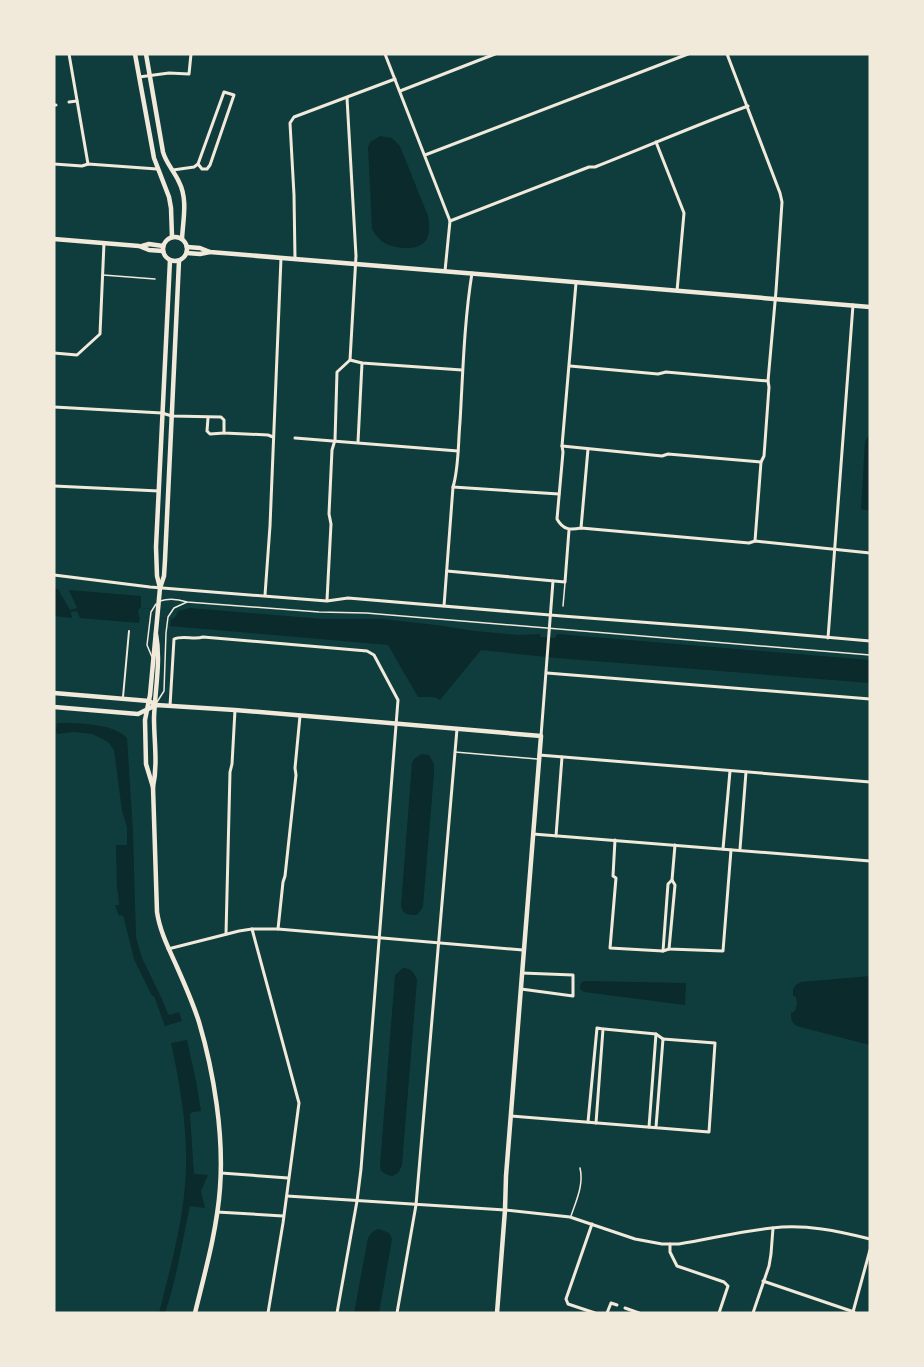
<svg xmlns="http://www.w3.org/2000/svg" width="924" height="1367" font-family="'Nunito Sans',sans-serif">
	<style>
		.water { fill: #0a2a2b }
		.pier { fill: #0f3d3e }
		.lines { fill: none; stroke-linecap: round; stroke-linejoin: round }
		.service { stroke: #f1e9da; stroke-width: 1.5 }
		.pedestrian { stroke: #f1e9da; stroke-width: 2 }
		.minor { stroke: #f1e9da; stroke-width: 3 }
		.tertiary { stroke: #f1e9da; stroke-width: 4.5 }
		.secondary { stroke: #f1e9da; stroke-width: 4.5 }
	</style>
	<rect width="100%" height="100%" fill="#0f3d3e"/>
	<g class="water">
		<path d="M 380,136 L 392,138 L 400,146 L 428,216 C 432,236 427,249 404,248 C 389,247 380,243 372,229 L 368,147 L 370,142 Z"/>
		<path d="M 870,434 L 870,511 L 861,509 L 865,441 Z"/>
		<path d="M 54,589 L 58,589 L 70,610 L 77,608 L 69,590 L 141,596 L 141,608 L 178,611 L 190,608 L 322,619 L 383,619 L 436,625 L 475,631 L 518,635 L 540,634 L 540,636 L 541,637 L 555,638 L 557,634 L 870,660 L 870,683 L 556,658 L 481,650 L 440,700 L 435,697 L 418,697 L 388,645 L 170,626 L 171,619 L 140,617 L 139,623 L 80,618 L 77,611 L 71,612 L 72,618 L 54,616 Z"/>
		<path d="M 57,723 C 77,723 113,723 127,738 L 133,832 L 136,937 L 142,958 L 162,999 L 168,1014 L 170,1015 L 179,1012 L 182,1021 L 165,1026 L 154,996 L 152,996 L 134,959 L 123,915 L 119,916 L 115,905 L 119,905 L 118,891 L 117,891 L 116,845 L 127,845 L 127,827 L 122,811 L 114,750 L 108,742 L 93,734 L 73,732 L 57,734 L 56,730 Z"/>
		<path d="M 421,754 L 429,755 L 434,764 L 434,773 L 423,907 L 417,915 C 408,915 403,915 401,906 L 412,763 L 414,759 Z"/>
		<path d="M 403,968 C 411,968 414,972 417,980 L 402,1165 C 398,1177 391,1179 381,1171 L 380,1165 L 395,975 Z"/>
		<path d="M 870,976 L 870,1045 L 800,1027 C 792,1025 791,1020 791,1013 L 795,1011 L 797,1003 L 796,997 L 793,996 L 793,989 L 797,984 L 801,982 Z"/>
		<path d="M 585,981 L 686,983 L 685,1005 L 584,992 L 580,989 L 580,986 L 582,982 Z"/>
		<path d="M 187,1040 L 196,1081 L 201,1111 L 192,1112 L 190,1114 L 194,1174 L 208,1175 L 201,1191 L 205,1208 L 190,1206 C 182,1242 177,1278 165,1313 L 159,1313 C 171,1265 185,1217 186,1167 C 187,1125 180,1084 171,1043 Z"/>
		<path d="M 379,1229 L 389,1233 L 392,1239 L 379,1313 L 354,1313 L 368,1238 C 371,1233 373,1230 379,1229 Z"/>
	</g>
	<path class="pier" d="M 140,608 L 178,611 L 176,616 L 172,619 L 139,617 L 138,611 Z"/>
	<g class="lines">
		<g class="service">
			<path d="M 103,275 L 155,279"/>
			<path d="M 160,601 C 169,598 178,599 187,602 L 319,612 L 366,613 L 870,655"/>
			<path d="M 563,606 L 565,583"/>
			<path d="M 152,657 L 147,645 L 151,612 L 156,604"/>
			<path d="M 157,702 L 164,691 L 166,633 L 168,617 L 174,608 L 187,602"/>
			<path d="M 455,752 L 537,759"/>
			<path d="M 571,1216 C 576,1201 584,1185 580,1168"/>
		</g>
		<path class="pedestrian" d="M 123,697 L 129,631"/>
		<g class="minor">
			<path d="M 69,54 L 88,164"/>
			<path d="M 385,54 L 450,221"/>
			<path d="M 727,54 L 780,193 L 782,202 L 776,291 L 768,381 L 769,387 L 764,456 L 761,462 L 755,541"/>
			<path d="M 139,77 L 169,73 L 189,74 L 191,54"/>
			<path d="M 400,91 L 495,54"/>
			<path d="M 224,92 L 234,95 L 210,165 L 207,169 L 202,169 L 198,164 Z"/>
			<path d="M 69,102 L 77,101"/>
			<path d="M 54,105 L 56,105"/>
			<path d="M 656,142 L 684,213 L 677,291"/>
			<path d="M 425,155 L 688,54"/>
			<path d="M 54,164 L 82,166 L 88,164 L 157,169"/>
			<path d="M 173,170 L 194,167 L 198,164"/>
			<path d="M 295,258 L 294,195 L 290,123 L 294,117 L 395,79"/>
			<path d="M 445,271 L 450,221 L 589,167 L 595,167 C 646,147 696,125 748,106"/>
			<path d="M 576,283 L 562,446 L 563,452 L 557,519 C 563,530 570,530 581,528 L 749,543 L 755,541 L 870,553"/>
			<path d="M 54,353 L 77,355 L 100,334 L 104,243"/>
			<path d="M 350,360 L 362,363 L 462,370"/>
			<path d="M 570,366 L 658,374 L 666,372 L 768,381"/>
			<path d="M 54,407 L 162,413 L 172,416 L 221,417 L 224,420 L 224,433 L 268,435 L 273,437"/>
			<path d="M 208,418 L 207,431 L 210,434 L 224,433"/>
			<path d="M 295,438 L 458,451"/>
			<path d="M 358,442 L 362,363"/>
			<path d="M 562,446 L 662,456 L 668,454 L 761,462"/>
			<path d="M 54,486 L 159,491"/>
			<path d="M 453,487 L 559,494"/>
			<path d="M 581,528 L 588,449"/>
			<path d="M 447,571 L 565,582 L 569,530"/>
			<path d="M 54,575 L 150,587 L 327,601 L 348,598 L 562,616 L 745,630 L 870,641"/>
			<path d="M 265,595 L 270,526 L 281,258"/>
			<path d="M 327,600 L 331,524 L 329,514 L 332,450 L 335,440 L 337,372 L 350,360 L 356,256 L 347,98"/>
			<path d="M 444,606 L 453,487 C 459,467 458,443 460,422 C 463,372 464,323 472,273"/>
			<path d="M 828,638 L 853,305"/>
			<path d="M 547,673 L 870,699"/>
			<path d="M 170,706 L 174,639 C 183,635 194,640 203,637 L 367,651 L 374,655 L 398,700 L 361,1169 L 357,1201 L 337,1313"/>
			<path d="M 541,736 L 553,581"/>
			<path d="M 539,755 L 870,782"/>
			<path d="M 533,834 L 870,861"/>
			<path d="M 556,836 L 562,757"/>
			<path d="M 615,840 L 613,876 L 616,878 L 610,948 L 663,951 L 669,949"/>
			<path d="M 675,845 L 672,880 L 675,885 L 669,949 L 723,951 L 731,850"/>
			<path d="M 723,849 L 730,771"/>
			<path d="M 740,849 L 746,772"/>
			<path d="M 252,929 L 299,1103 L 283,1223 L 268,1313"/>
			<path d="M 278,929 L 283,882 L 285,876 L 296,775 L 295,768 L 300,716"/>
			<path d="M 226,934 L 230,772 L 232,764 L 235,710"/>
			<path d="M 168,949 L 239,931 L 252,929 L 278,929 L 523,950"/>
			<path d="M 663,951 L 668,884 L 672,880"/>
			<path d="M 521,989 L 573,996 L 573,975 L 522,973"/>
			<path d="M 604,1029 L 656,1034 L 663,1039"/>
			<path d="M 511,1116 L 709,1132 L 715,1043 L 663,1039 L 656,1127"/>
			<path d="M 588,1122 L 597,1028 L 603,1029 L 596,1123"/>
			<path d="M 649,1127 L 656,1034"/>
			<path d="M 221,1173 L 288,1178"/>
			<path d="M 287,1196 L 505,1210 L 570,1217 L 635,1239 L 662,1244 L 679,1244 C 710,1239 741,1231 772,1228 C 806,1224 838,1231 870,1239"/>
			<path d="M 217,1212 L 283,1216"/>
			<path d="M 592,1224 L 566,1299 L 568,1304 L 595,1313"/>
			<path d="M 670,1244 L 670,1252 L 677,1266 L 724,1282 L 728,1286 L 719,1313"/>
			<path d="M 763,1281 L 854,1312"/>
			<path d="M 625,1308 L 639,1313"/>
			<path d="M 853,1312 L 870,1250"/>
			<path d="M 397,1313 L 416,1205 L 457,729"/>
			<path d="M 607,1313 L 611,1303 L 617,1305"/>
			<path d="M 753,1313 L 769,1266 L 771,1254 L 773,1228"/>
		</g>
		<g class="tertiary">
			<path d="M 54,239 L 139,246 L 149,250 L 163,251"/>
			<path d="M 142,246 L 149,244 L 163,246"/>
			<path d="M 187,247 L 200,248 L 210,252 C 430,271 650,287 870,307"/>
			<path d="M 187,253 L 200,254 L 210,252"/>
			<path d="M 54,693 L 149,701 L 156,705"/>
			<path d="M 54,707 L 138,714 L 156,705 L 235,710 L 541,736 L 506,1176 L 505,1210 L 497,1313"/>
		</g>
		<g class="secondary">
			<path d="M 135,54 L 154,158 L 169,197 L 171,208 L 172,237"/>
			<path d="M 146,54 L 163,152 C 166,163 174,171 179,182 C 188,199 183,220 182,239"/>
			<circle cx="175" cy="249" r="12"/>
			<path d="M 160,588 L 157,576 L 156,547 L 170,260"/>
			<path d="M 156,634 C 161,661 155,690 154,718 C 154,741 158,764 153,787 L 157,912 C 160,932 169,949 177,967 C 185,985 193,1003 199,1022 C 214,1073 224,1135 220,1188 C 217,1230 205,1272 195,1313"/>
			<path d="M 153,787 L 146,764 L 145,720 L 150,695 L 160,588 L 164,576 L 165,560 L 179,261"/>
		</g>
	</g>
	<rect width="924" height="1367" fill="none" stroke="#f1e9da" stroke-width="111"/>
</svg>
